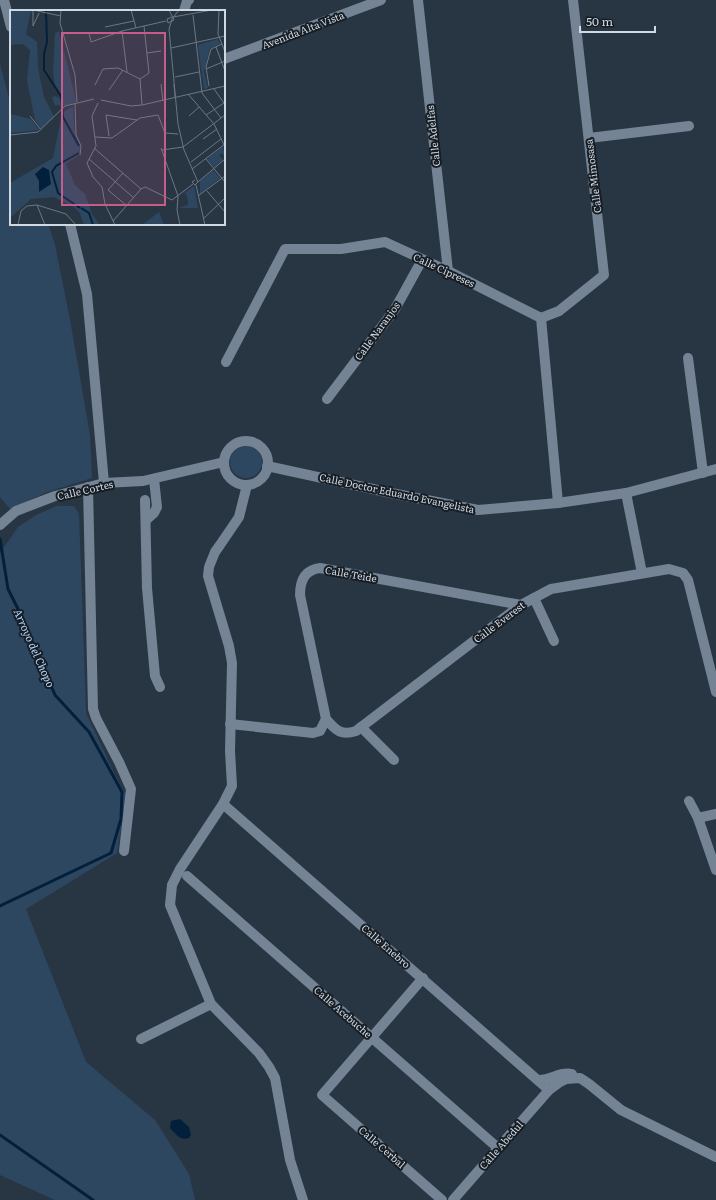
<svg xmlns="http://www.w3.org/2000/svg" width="716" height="1200" font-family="Literata,serif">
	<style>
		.green { fill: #2e4760 }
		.water { fill: #02203c }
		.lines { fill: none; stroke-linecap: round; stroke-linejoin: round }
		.stream { stroke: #02203c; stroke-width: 3 }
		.minor { stroke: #748494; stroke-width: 10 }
		.labels { text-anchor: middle; stroke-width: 4; stroke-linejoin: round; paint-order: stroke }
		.street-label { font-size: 10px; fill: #d0d9e2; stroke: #171d24 }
		.water-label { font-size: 11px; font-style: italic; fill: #b3d8fe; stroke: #171d24 }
		.inset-river { fill: none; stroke: #02203c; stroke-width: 2 }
		.inset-road { fill: none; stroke: #6b7783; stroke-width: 1 }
		.view { fill: #c75c8a; fill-opacity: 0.15; stroke: #c75c8a; stroke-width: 2 }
		.inset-edge { fill: none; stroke: #d0d9e2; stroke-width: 2 }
	</style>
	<rect width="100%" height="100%" fill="#283644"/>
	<g class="green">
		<path d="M 0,64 L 11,106 L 11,224 L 48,224 L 55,245 L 70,320 L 90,435 L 92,478 L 47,492 L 10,509 L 0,497 Z"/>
		<circle cx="246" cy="462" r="16"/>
		<path d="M 57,506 L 74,506 L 79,514 L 86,713 L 115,775 L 126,795 L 117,853 L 26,909 L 86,1062 L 155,1120 L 189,1174 L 195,1200 L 55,1200 L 0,1175 L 0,553 L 18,527 L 36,515 Z"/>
	</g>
	<path class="water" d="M 180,1119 L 189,1127 L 191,1135 L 189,1138 C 180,1141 176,1134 170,1128 L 171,1121 Z"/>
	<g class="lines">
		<g class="stream">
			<path d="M 0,539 L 8,589 L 20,613 L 55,695 L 89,732 L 122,792 L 121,819 L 111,853 L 0,906"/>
			<path d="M 0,1135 L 93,1200"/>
		</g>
		<g class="minor">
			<path d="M 4,0 L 11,27"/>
			<path d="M 418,0 L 448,271"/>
			<path d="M 184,11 L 187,1 L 189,0"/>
			<path d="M 224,59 L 381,0"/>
			<path d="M 589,138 L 689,126"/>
			<path d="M 70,224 L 87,294 L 104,483"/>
			<path d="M 541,318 L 559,311 L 604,275 L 573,0"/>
			<path d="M 688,358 L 703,473"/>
			<path d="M 226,362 L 285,249 L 341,249 L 385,242 L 448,271 L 541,318 L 558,503"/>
			<path d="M 327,399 L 395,309 L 422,260"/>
			<circle cx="246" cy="463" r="22"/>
			<path d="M 267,466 L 391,493 L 478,510 L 558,503 L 626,493 L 716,469"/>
			<path d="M 247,485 L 239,517 L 220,545 L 215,552 L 209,567 L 208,576 L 229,646 L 232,663 L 230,751 L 232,786 L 223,804 L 180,869 L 172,885 L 170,905 L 211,1004 L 259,1053 L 269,1067 L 275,1078 L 290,1160 L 303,1200"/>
			<path d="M 88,487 L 93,709 L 96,718 L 119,762 L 131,789 L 124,851"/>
			<path d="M 626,493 L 642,573"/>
			<path d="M 145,500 L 147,588 L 155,676 L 160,687"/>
			<path d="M 146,520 L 154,513 L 157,507 L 154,479"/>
			<path d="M 0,525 L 16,511 L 55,496 L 104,483 L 143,481 L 224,462"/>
			<path d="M 534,598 L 554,641"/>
			<path d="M 521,605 L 320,568 C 305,570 300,580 300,595 L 326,719 C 336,730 340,736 356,731 L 521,605 L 551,589 L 669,569 L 683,573 L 688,580 L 716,692"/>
			<path d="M 230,724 L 313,733 L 320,731 L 326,719"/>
			<path d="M 361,727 L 394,760"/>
			<path d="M 689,801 L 698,818 L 716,870"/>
			<path d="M 223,804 L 549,1090"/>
			<path d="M 698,818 L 716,814"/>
			<path d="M 187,876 L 498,1148"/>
			<path d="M 423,978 L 322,1095 L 442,1200"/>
			<path d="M 141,1039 L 211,1004"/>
			<path d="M 538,1080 C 550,1081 560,1071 572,1074"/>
			<path d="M 453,1200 L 549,1090 L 560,1082 L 566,1079 L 580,1078 L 589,1084 L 621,1110 L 716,1157"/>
		</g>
	</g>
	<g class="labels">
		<g class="street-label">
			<text transform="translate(303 30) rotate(-21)" y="4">Avenida Alta Vista</text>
			<text transform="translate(433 136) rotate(-96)" y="4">Calle Adelfas</text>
			<text transform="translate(593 176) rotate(-97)" y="4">Calle Mimosasa</text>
			<text transform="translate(444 270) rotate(25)" y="4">Calle Cipreses</text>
			<text transform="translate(377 331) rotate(-54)" y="4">Calle Naranjos</text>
			<text transform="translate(85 490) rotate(-13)" y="4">Calle Cortes</text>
			<text transform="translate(397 493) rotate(12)" y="4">Calle Doctor Eduardo Evangelista</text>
			<text transform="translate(351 574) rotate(10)" y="4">Calle Teide</text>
			<text transform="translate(499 622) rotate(-37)" y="4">Calle Everest</text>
			<text transform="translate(386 946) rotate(41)" y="4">Calle Enebro</text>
			<text transform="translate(343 1012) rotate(41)" y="4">Calle Acebuche</text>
			<text transform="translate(501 1145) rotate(-49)" y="4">Calle Abedul</text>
			<text transform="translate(382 1147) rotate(41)" y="4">Calle Cerbal</text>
		</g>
		<g class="water-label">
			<text transform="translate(34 648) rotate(66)" y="4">Arroyo del Chopo</text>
		</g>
	</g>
	<g transform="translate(10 10)">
		<rect width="215" height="215" fill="#283644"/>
		<path d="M 0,0 L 21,0 L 16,24 L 27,32 L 28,59 L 34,87 L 44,107 L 31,119 L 25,110 L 17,70 L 20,40 L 13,34 L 0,35 ZM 49,21 L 65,86 L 66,92 L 54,96 L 45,95 L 42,88 L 45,86 L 52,89 L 45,76 L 43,63 L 45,23 ZM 208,29 L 210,34 L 200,38 L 194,62 L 198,78 L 194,79 L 188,35 ZM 63,96 L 65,125 L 70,137 L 69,145 L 56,154 L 65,175 L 75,184 L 82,204 L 90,215 L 74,215 L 70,203 L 64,197 L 44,187 L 21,189 L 0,208 L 0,173 L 43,148 L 52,103 ZM 0,104 L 21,109 L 29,120 L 0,123 ZM 213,136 L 215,148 L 212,143 L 209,145 L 213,150 L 204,157 L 197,149 ZM 203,160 L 210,168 L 190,184 L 190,171 ZM 184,176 L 188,198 L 168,198 L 178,195 L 178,191 L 169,193 L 178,191 L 177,187 L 170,188 L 177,187 L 176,183 L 172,185 ZM 149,202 L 154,215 L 132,215 Z" fill="#2e4760"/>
		<path d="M 33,157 L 39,160 L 41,174 L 29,182 L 29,171 L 25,164 Z" fill="#02203c"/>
		<path class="inset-river" d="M 36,0 L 37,32 L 34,44 L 34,60 L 51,86 L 53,107 L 69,136M 69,143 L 46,156 L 42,162 L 48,183 L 70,198M 71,198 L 79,203 L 83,215"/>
		<path class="inset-road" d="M 23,0 L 23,16 L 29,3M 23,0 L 51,6M 51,0 L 50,13 L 65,65 L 67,92M 121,0 L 126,18M 159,0 L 164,10 L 158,13 L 157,9 L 162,7M 169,0 L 162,9 L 159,19 L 168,114 L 174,140 L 188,172 L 185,175 L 182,172 L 185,170M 209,0 L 208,24 L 215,42M 183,5 L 192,83 L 211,108M 163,7 L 202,0M 95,17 L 124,11M 112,21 L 117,62M 90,23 L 79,23 L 81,32 L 112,21 L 156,11M 206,37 L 215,61M 161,38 L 215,26M 137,43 L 151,41M 196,59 L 215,51M 165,67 L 189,62M 130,69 L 139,63 L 134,16M 151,74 L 153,91M 164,74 L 165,87M 85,75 L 93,59 L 108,58 L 130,69 L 132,95M 199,76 L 196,57 L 201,39 L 212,34M 204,79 L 214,93M 99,80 L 113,60M 178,84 L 204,114 L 215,137M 91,90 L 121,96 L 132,95 L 215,76M 65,93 L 66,125 L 71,136 L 70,145M 88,93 L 82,106 L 86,136 L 77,153 L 83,167 L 92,177 L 95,194 L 105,215M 196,105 L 214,93M 20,106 L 31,120M 179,106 L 189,97M 0,125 L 28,122 L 55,96 L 84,89M 99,126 L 96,105 L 127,110M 85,127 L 102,128 L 130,108 L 148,105 L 155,123 L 168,124M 193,129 L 207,119M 84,138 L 131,179M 151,138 L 168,186 L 167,200 L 170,215M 152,140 L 173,137 L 215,105M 79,149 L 124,188M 196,149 L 215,172M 181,152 L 211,129M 182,159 L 215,134M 113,163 L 98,180 L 117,196M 188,172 L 215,149M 186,175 L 195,215M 131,179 L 135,177 L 162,190 L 183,174M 197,181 L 215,202M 188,186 L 215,166M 27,195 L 35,215M 193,209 L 215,188M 103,211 L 131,179M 8,215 L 11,201 L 17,196 L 27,195 L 56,204 L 66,215"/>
		<path class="view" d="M 52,23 L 155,23 L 155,195 L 52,195 Z"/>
		<rect width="215" height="215" class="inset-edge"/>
	</g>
	<path d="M580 26v6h75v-6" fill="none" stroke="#d0d9e2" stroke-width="2"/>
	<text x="586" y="26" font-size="12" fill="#d0d9e2" stroke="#171d24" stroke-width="3" paint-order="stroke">50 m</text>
</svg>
